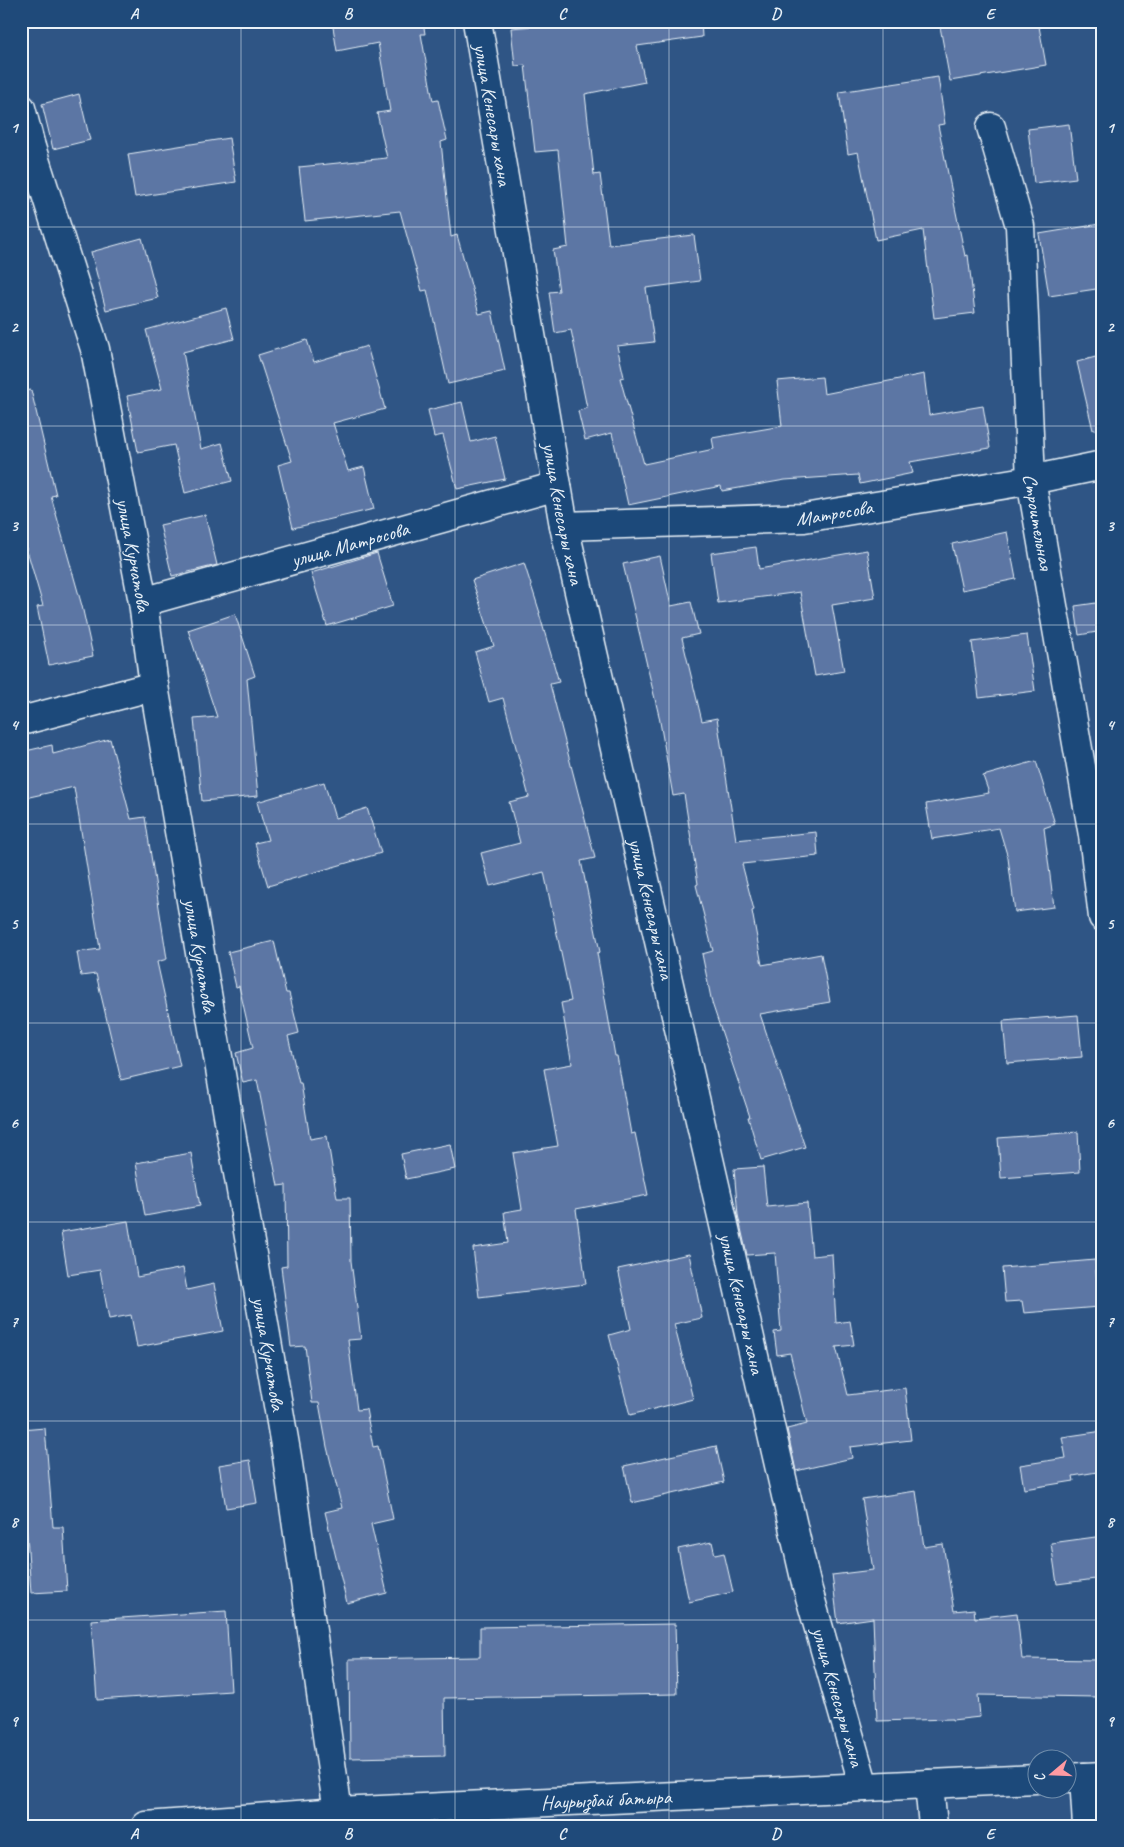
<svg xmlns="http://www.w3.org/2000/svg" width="1124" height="1847" font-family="Caveat,sans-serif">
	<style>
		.building { fill: #5c76a4; stroke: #e8f1f8 }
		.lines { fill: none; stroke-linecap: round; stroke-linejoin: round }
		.minor-casing { stroke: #e8f1f8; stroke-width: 31 }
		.major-casing { stroke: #e8f1f8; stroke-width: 31 }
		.minor { stroke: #1f4a7a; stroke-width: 28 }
		.major { stroke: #1f4a7a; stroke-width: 28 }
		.grid { fill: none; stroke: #e8f1f8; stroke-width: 1; stroke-opacity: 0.55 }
		.labels { text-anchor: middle; stroke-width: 4; stroke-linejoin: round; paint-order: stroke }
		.street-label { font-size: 20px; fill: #e8f1f8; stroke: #1f4a7a }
		.neatline { fill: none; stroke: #e8f1f8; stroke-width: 2 }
		.grid-label { font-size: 16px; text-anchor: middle; font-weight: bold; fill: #e8f1f8 }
	</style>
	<rect width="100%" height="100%" fill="#2f5585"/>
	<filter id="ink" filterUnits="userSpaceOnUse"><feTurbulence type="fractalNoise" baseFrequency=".02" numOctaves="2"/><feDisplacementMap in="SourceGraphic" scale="10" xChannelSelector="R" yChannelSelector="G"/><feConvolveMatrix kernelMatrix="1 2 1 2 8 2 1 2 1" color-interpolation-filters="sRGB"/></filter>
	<g filter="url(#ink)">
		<g class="building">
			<path d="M 332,21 L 423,21 L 425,34 L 421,34 L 433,101 L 438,100 L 447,140 L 441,142 L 451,237 L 457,235 L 479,314 L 492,311 L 505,371 L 448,384 L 427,290 L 422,291 L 400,211 L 305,221 L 299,167 L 387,158 L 377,113 L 390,111 L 378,43 L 337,51 Z"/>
			<path d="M 591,21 L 701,21 L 702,37 L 637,46 L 645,82 L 585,94 L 594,175 L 600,174 L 609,245 L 694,235 L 700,281 L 646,288 L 654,342 L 617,346 L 624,377 L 620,378 L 644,464 L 714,449 L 712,438 L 782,426 L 777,381 L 822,377 L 824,394 L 924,374 L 929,415 L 983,406 L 990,448 L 910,462 L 913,473 L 860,484 L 858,475 L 785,480 L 722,491 L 721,486 L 628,505 L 612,433 L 585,440 L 578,411 L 587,408 L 571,330 L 555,333 L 549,292 L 559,291 L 553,250 L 568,247 L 558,150 L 535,152 L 525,65 L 515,66 L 511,28 Z"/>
			<path d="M 939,21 L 1038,21 L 1046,65 L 950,81 Z"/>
			<path d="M 938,77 L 945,124 L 938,125 L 965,256 L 968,255 L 975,313 L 934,318 L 923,230 L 876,240 L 858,152 L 848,154 L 839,92 Z"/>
			<path d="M 79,94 L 90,140 L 53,149 L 42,104 Z"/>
			<path d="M 1069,124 L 1076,178 L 1034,183 L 1028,129 Z"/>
			<path d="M 229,138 L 236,182 L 135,197 L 128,154 Z"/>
			<path d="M 1100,224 L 1103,243 L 1103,288 L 1049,296 L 1039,234 Z"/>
			<path d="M 142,238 L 158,298 L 106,310 L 91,252 Z"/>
			<path d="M 226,308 L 234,339 L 183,352 L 201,449 L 222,443 L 232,481 L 185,493 L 174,445 L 138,452 L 127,396 L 162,389 L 146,330 Z"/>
			<path d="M 307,340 L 314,362 L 367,346 L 385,409 L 333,423 L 348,471 L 364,467 L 374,509 L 293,528 L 278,465 L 292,461 L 258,355 Z"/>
			<path d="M 1103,355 L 1103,429 L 1093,430 L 1077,362 Z"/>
			<path d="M 31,390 L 56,495 L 51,496 L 82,606 L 93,656 L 49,665 L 37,607 L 43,606 L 21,529 L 21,392 Z"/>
			<path d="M 462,402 L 471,442 L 495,436 L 505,479 L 457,489 L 443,435 L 434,437 L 428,410 Z"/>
			<path d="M 205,515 L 217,565 L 172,576 L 160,525 Z"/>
			<path d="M 1007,532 L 1016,579 L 962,590 L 952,544 Z"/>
			<path d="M 756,547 L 759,569 L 867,550 L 875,598 L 832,605 L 844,671 L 815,676 L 800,592 L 718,603 L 711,553 Z"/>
			<path d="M 377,553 L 393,606 L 327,626 L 311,573 Z"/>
			<path d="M 660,556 L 671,606 L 691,602 L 699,634 L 682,638 L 702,721 L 717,718 L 736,840 L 816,832 L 818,856 L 742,864 L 754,910 L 752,911 L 762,965 L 821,954 L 830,1002 L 760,1014 L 805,1147 L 761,1160 L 748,1117 L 750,1117 L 712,1003 L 702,954 L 713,951 L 696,885 L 698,884 L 684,794 L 673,796 L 659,716 L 623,564 Z"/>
			<path d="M 524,563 L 540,613 L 539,613 L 559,682 L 550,684 L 595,858 L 581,861 L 600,952 L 597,953 L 615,1056 L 617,1056 L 631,1134 L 635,1133 L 648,1195 L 576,1209 L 586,1284 L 479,1297 L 473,1248 L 508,1243 L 504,1212 L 522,1209 L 513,1153 L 558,1146 L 544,1069 L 572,1064 L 561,1003 L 571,1001 L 544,872 L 490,886 L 481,853 L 520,843 L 509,802 L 529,797 L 503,698 L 489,702 L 475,652 L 494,646 L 472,580 Z"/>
			<path d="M 1103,602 L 1103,631 L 1079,635 L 1075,606 Z"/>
			<path d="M 235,614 L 255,676 L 247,679 L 258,796 L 202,801 L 194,719 L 217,717 L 188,630 Z"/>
			<path d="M 1027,635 L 1035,691 L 979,698 L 972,642 Z"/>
			<path d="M 110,739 L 131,819 L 145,817 L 167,959 L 157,962 L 180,1066 L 121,1080 L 96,974 L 81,976 L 77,952 L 100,949 L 74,787 L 25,798 L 21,782 L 21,752 L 52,745 L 53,754 Z"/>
			<path d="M 1036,761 L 1055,824 L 1044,828 L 1054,907 L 1015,912 L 1008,858 L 999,828 L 932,839 L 926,804 L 989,793 L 983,776 Z"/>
			<path d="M 324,782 L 335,818 L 367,808 L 381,853 L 268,886 L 255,843 L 268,840 L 257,802 Z"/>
			<path d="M 274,941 L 286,993 L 289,993 L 299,1033 L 288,1036 L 299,1083 L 301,1083 L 310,1139 L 327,1136 L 337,1198 L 350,1198 L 351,1261 L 361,1339 L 348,1340 L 357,1410 L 366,1409 L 373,1447 L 378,1446 L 393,1519 L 371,1524 L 387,1593 L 347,1603 L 325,1512 L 342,1508 L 327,1447 L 319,1403 L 312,1403 L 305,1346 L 291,1347 L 281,1267 L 287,1266 L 286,1185 L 278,1186 L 257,1080 L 243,1083 L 236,1053 L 253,1048 L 239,986 L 236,987 L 228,952 Z"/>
			<path d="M 1078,1015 L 1082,1057 L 1007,1063 L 1003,1021 Z"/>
			<path d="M 1078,1132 L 1080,1172 L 1001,1178 L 998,1138 Z"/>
			<path d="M 450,1144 L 455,1169 L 406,1179 L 401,1154 Z"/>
			<path d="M 191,1153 L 200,1206 L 145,1216 L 136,1163 Z"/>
			<path d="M 763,1167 L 767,1207 L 807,1203 L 812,1256 L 832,1254 L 836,1323 L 850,1321 L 854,1345 L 836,1347 L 848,1395 L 905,1388 L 911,1440 L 850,1447 L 852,1458 L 796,1471 L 787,1429 L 807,1424 L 790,1353 L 777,1355 L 774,1332 L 781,1331 L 775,1253 L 747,1255 L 738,1215 L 734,1169 Z"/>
			<path d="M 128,1221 L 137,1277 L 183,1268 L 187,1290 L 214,1284 L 223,1331 L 137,1347 L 131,1315 L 109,1319 L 100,1270 L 68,1275 L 61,1232 Z"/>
			<path d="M 689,1254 L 702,1318 L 674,1324 L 693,1399 L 630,1415 L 609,1335 L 631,1329 L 618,1269 Z"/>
			<path d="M 1095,1260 L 1099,1307 L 1024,1313 L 1022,1301 L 1005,1302 L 1002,1268 Z"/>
			<path d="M 45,1428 L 53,1527 L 63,1527 L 67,1591 L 31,1593 L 26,1522 L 21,1522 L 21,1430 Z"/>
			<path d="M 1103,1431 L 1103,1471 L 1073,1476 L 1074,1481 L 1024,1489 L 1020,1465 L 1066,1458 L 1062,1437 Z"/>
			<path d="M 716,1446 L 724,1482 L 632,1503 L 624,1466 Z"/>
			<path d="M 250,1460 L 257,1503 L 226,1508 L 219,1465 Z"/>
			<path d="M 916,1491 L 924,1547 L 943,1544 L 954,1611 L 974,1609 L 975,1618 L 1017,1613 L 1022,1659 L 1099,1660 L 1098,1697 L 978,1695 L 980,1717 L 952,1720 L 952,1719 L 877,1721 L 873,1618 L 838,1623 L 832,1575 L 873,1570 L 862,1499 Z"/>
			<path d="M 1103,1536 L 1103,1578 L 1057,1584 L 1051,1543 Z"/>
			<path d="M 712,1542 L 715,1555 L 724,1553 L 733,1592 L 689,1602 L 678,1549 Z"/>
			<path d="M 226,1611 L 231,1691 L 97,1700 L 91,1620 Z"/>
			<path d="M 675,1624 L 677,1694 L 444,1698 L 445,1756 L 350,1758 L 349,1659 L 480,1657 L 480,1627 Z"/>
		</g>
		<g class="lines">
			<defs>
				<g id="minor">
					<path id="s1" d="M 477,21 L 564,526 L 806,1583 L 864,1787"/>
					<path id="s2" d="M 21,108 L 31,147 L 95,349 L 143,602 L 154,686 L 287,1457 L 338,1812"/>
					<path id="s3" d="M 991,127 L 1020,226 L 1031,480 L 1093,835 L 1103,917"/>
					<path id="s4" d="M 564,526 L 804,518 L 1031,480 L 1103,465"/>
					<path id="s5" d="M 143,602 L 557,486"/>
					<path d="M 21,721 L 154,686"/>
					<path d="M 1084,1777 L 1087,1826"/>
					<path d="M 929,1784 L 933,1826"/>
				</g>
				<g id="major">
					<path d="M 1066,1778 L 1103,1776"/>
					<path id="s6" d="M 146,1826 L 338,1812 L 1036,1779"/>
				</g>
			</defs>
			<use href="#minor" class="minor-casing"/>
			<use href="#major" class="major-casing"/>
			<use href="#minor" class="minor"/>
			<use href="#major" class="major"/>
		</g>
	</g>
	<path class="grid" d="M 241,21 L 241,1826M 455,21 L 455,1826M 669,21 L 669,1826M 883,21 L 883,1826M 21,227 L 1103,227M 21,426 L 1103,426M 21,625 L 1103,625M 21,824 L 1103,824M 21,1023 L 1103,1023M 21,1222 L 1103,1222M 21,1421 L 1103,1421M 21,1620 L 1103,1620"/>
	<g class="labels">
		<g class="street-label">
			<text dy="7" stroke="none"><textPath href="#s1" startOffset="95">улица Кенесары хана</textPath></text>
			<text dy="7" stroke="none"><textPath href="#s4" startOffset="271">Матросова</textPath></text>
			<text dy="7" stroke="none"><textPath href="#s1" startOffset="500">улица Кенесары хана</textPath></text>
			<text dy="7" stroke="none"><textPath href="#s3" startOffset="400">Строительная</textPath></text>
			<text dy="7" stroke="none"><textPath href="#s5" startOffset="215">улица Матросова</textPath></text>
			<text dy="7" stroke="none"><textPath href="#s2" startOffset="462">улица Курчатова</textPath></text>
			<text dy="7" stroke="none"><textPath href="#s1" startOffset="905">улица Кенесары хана</textPath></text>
			<text dy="7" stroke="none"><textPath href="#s2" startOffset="868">улица Курчатова</textPath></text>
			<text dy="7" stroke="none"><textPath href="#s1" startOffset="1310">улица Кенесары хана</textPath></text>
			<text dy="7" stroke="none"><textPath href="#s2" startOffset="1272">улица Курчатова</textPath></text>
			<text dy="7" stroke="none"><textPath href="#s1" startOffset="1715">улица Кенесары хана</textPath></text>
			<text dy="7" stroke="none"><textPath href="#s6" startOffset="461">Наурызбай батыра</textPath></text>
		</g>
	</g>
	<rect width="1124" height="1847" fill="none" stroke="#1f4a7a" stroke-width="55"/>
	<g transform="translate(1052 1774) rotate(251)"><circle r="24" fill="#1f4a7a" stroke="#6f8dac"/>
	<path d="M0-4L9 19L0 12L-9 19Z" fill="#ff9aa2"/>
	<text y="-8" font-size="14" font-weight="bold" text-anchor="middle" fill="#e8f1f8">С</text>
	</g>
	<rect x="28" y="28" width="1068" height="1792" class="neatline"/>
	<g class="grid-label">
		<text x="134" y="19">A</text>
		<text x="348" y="19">B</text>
		<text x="562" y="19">C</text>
		<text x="776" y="19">D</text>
		<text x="990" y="19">E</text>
		<text x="14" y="133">1</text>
		<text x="1110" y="133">1</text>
		<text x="14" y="332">2</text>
		<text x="1110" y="332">2</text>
		<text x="14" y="531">3</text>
		<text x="1110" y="531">3</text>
		<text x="14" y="730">4</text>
		<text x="1110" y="730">4</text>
		<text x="14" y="929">5</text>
		<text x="1110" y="929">5</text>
		<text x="14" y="1128">6</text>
		<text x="1110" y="1128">6</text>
		<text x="14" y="1327">7</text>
		<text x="1110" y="1327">7</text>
		<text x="14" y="1527">8</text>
		<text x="1110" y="1527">8</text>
		<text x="14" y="1726">9</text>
		<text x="1110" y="1726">9</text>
		<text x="134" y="1839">A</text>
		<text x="348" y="1839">B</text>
		<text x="562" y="1839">C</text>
		<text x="776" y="1839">D</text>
		<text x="990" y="1839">E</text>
	</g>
</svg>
